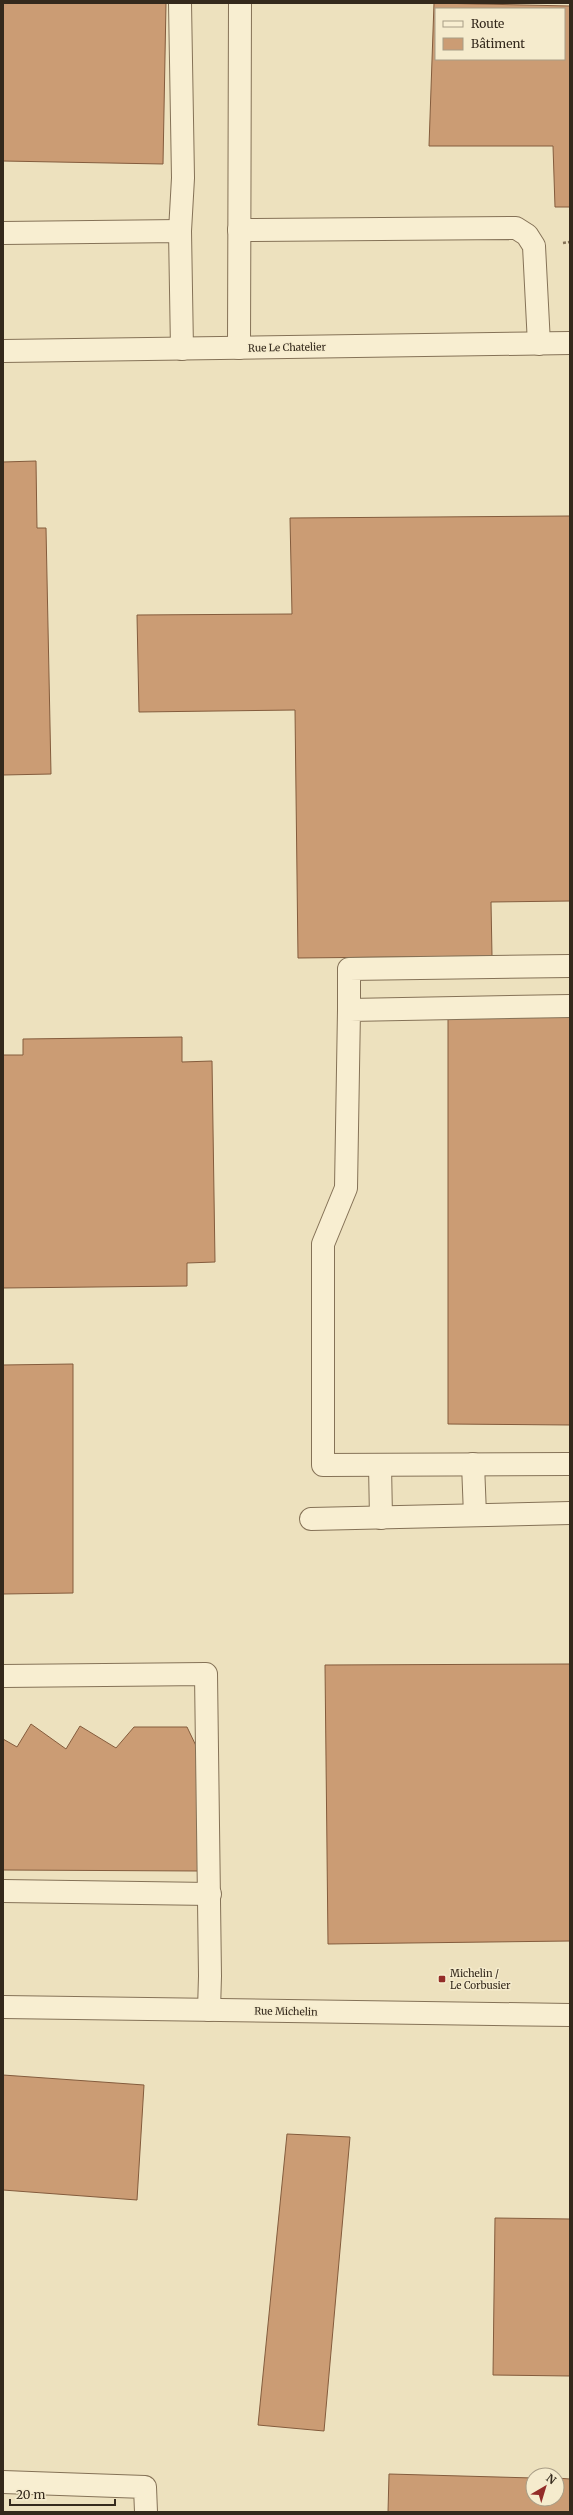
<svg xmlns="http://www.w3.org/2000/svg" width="573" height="2515" font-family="Merriweather,serif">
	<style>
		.building { fill: #cb9c74; stroke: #845c3d; fill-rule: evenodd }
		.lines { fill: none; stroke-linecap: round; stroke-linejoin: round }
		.minor-casing { stroke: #857257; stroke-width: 24 }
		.path { stroke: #857257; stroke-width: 2.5; stroke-dasharray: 3 2; stroke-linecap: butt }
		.minor { stroke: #f8eed1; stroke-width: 22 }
		.poi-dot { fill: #932c28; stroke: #f5ebcd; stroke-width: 1.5 }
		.labels { text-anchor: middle; stroke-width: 3; stroke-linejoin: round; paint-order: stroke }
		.street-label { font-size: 10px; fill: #34291c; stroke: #f5ebcd }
		.poi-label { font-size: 10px; fill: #34291c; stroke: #f5ebcd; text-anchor: start }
	</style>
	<rect width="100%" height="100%" fill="#ede1be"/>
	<g class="building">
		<path d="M 3,3 L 166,3 L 163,164 L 3,161 Z"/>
		<path d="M 434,3 L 570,6 L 570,207 L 555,207 L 553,146 L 429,146 ZM 436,9 L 564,9 L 564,59 L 436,59 Z"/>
		<path d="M 36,461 L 37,528 L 46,528 L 51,774 L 3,775 L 3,462 Z"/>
		<path d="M 570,516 L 570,901 L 491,902 L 492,956 L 298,958 L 295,710 L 139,712 L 137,615 L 292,614 L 290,518 Z"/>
		<path d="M 448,1009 L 570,1009 L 570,1425 L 448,1424 Z"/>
		<path d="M 182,1037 L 182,1062 L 212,1061 L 215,1262 L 187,1263 L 187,1286 L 3,1288 L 3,1055 L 23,1055 L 23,1039 Z"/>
		<path d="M 73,1364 L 73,1593 L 3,1594 L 3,1365 Z"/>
		<path d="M 570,1664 L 570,1941 L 328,1944 L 325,1665 Z"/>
		<path d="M 31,1724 L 66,1749 L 80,1726 L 116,1748 L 134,1727 L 187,1727 L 199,1752 L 199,1871 L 3,1870 L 3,1739 L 17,1747 Z"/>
		<path d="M 3,2075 L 144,2085 L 137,2200 L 3,2190 Z"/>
		<path d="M 287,2134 L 350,2137 L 324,2431 L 258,2425 Z"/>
		<path d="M 495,2218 L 570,2219 L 570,2376 L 493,2375 Z"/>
		<path d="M 389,2474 L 533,2478 L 533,2499 L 557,2499 L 557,2478 L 570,2479 L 570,2512 L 388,2512 Z"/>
	</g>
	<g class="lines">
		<defs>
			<g id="minor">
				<path d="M 239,230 L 516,228 L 527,235 L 534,246 L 539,344"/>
				<path d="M 180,231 L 183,178 L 180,3"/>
				<path d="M 3,233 L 180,231 L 182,349"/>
				<path d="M 239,348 L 240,3"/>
				<path d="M 3,351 L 570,343"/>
				<path d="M 570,1006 L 349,1010 L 346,1188 L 323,1244 L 323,1465 L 570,1464"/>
				<path d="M 349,1010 L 349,969 L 570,966"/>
				<path d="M 473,1464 L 475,1515"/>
				<path d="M 380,1465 L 381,1518"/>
				<path d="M 311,1519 L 570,1513"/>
				<path d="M 3,1676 L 206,1674 L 210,1976 L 209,2010"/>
				<path d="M 3,1891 L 210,1894"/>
				<path d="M 3,2007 L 570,2015"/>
				<path d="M 3,2482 L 145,2487 L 146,2512"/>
			</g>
		</defs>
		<use href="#minor" class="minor-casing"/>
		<path class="path" d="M 563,243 L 570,242"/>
		<use href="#minor" class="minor"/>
	</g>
	<rect class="poi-dot" x="438" y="1975" width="8" height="8" rx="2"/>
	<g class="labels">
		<g class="street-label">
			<text transform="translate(287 347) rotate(-1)" y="4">Rue Le Chatelier</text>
			<text transform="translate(286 2011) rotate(1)" y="4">Rue Michelin</text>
		</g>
		<g class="poi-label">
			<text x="450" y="1977">Michelin /<tspan x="450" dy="12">Le Corbusier</tspan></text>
		</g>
	</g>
	<rect width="573" height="2515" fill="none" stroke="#34291c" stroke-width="8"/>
	<rect x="435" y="8" width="130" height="52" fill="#f5ebcd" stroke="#a89d86"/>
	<rect x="443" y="21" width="20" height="6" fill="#f8eed1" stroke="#a89d86"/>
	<text x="471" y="28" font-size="12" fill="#34291c">Route</text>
	<rect x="443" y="38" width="20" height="12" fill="#cb9c74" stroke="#a89d86"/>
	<text x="471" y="48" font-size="12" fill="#34291c">Bâtiment</text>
	<g transform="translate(545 2487) rotate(38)"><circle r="19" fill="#f5ebcd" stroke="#a89d86"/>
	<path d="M0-3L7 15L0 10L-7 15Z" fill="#932c28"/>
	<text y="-6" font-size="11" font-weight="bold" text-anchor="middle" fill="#34291c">N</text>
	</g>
	<path d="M10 2499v6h105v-6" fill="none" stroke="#34291c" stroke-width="2"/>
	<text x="16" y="2499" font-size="12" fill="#34291c" stroke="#f5ebcd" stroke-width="3" paint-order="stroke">20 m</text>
</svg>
